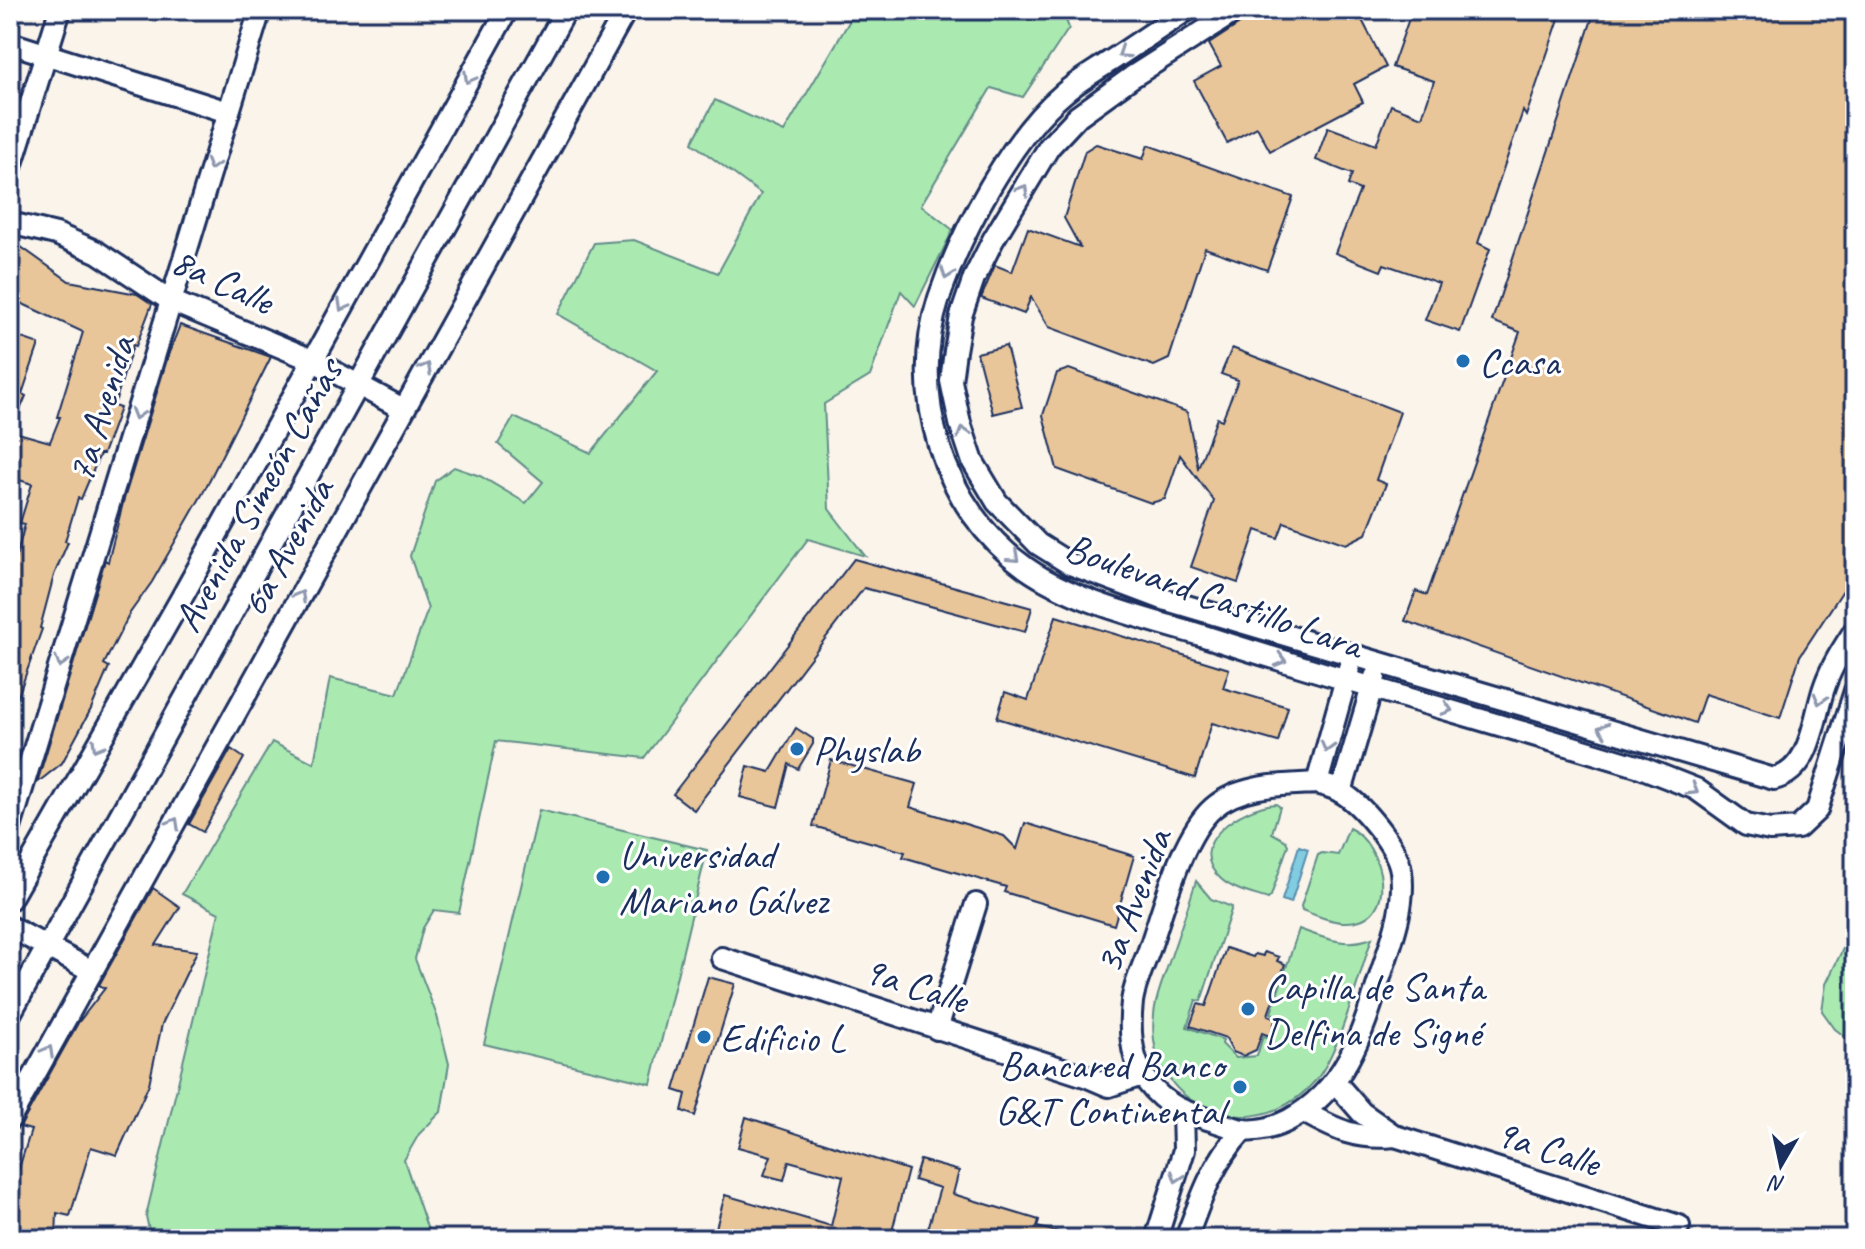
<svg xmlns="http://www.w3.org/2000/svg" width="1865" height="1249" font-family="Caveat,sans-serif">
	<style>
		.green { fill: #aaeab1; stroke: #628c88; stroke-width: 2 }
		.water { fill: #81cce1; stroke: #588dad; stroke-width: 2 }
		.building { fill: #e8c69a; stroke: #1b2f5e; stroke-width: 2 }
		.lines { fill: none; stroke-linecap: round; stroke-linejoin: round }
		.minor-casing { stroke: #1b2f5e; stroke-width: 26 }
		.minor { stroke: #fff; stroke-width: 20 }
		.oneway { stroke: #8d97ae }
		.poi-dot { fill: #1f6fb2; stroke: #fff; stroke-width: 3 }
		.labels { text-anchor: middle; stroke-width: 6; stroke-linejoin: round; paint-order: stroke }
		.street-label { font-size: 40px; fill: #1b2f5e; stroke: #fff }
		.poi-label { font-size: 40px; fill: #1b2f5e; stroke: #fff; text-anchor: start }
	</style>
	<rect width="100%" height="100%" fill="#faf4eb"/>
	<filter id="ink" filterUnits="userSpaceOnUse"><feTurbulence type="fractalNoise" baseFrequency=".0125" numOctaves="2"/><feDisplacementMap in="SourceGraphic" scale="16" xChannelSelector="R" yChannelSelector="G"/><feConvolveMatrix kernelMatrix="1 2 1 2 8 2 1 2 1" color-interpolation-filters="sRGB"/></filter>
	<g filter="url(#ink)">
		<g class="green">
			<path d="M 856,10 L 1062,10 L 1069,28 L 1023,97 L 991,88 L 921,205 L 953,230 L 915,306 L 901,291 L 870,376 L 824,404 L 829,509 L 865,556 L 808,539 L 644,758 L 496,741 L 459,913 L 434,910 L 423,928 L 415,959 L 437,1016 L 449,1064 L 441,1112 L 419,1134 L 404,1160 L 431,1239 L 151,1239 L 146,1216 L 219,913 L 182,894 L 272,742 L 314,763 L 330,678 L 397,694 L 428,609 L 410,556 L 435,481 L 454,467 L 480,476 L 526,503 L 543,482 L 498,444 L 514,417 L 591,453 L 657,371 L 558,314 L 594,243 L 634,240 L 718,273 L 761,194 L 692,143 L 715,100 L 784,132 Z"/>
			<path d="M 1276,804 L 1280,807 L 1272,833 L 1286,841 L 1288,845 L 1271,896 L 1268,899 C 1253,894 1233,890 1221,879 C 1182,844 1243,806 1276,804 Z"/>
			<path d="M 539,810 L 707,850 L 651,1084 L 484,1044 Z"/>
			<path d="M 1349,828 C 1383,843 1402,923 1345,922 C 1331,922 1315,915 1302,910 L 1301,906 L 1318,855 L 1322,853 L 1338,855 Z"/>
			<path d="M 1196,881 L 1211,899 L 1232,907 L 1201,1001 L 1196,1000 L 1187,1027 L 1223,1040 L 1222,1044 L 1236,1058 L 1257,1056 L 1263,1036 L 1271,1038 L 1278,1016 L 1271,1013 L 1299,929 C 1324,938 1345,948 1372,938 C 1359,975 1339,1053 1316,1080 C 1294,1106 1263,1120 1230,1115 C 1180,1107 1148,1066 1154,1015 C 1155,999 1162,983 1167,968 C 1177,939 1187,910 1196,881 Z"/>
			<path d="M 1855,902 L 1855,1044 L 1835,1029 L 1822,1011 L 1826,984 L 1850,934 Z"/>
		</g>
		<path class="water" d="M 1299,846 L 1308,849 L 1291,903 L 1282,900 Z"/>
		<g class="building">
			<path d="M 1252,10 L 1357,10 L 1386,67 L 1354,84 L 1363,102 L 1270,151 L 1257,127 L 1227,143 L 1194,81 L 1221,66 L 1209,44 L 1244,21 Z"/>
			<path d="M 1412,10 L 1562,10 L 1526,116 L 1523,111 L 1478,243 L 1490,249 L 1460,332 L 1425,320 L 1439,283 L 1384,264 L 1381,271 L 1335,253 L 1360,190 L 1348,185 L 1352,174 L 1316,160 L 1328,127 L 1376,145 L 1391,105 L 1422,117 L 1434,81 L 1392,67 Z"/>
			<path d="M 1595,10 L 1855,10 L 1855,572 L 1800,656 L 1780,718 L 1705,694 L 1695,723 L 1405,621 L 1416,591 L 1427,595 L 1520,332 L 1492,321 Z"/>
			<path d="M 1096,144 L 1143,159 L 1148,145 L 1293,197 L 1267,270 L 1205,248 L 1169,359 L 1154,366 L 1049,327 L 1031,297 L 1024,314 L 981,298 L 995,265 L 1012,272 L 1028,228 L 1080,247 L 1064,218 L 1085,151 Z"/>
			<path d="M 10,239 L 69,281 L 137,294 L 152,304 L 136,346 L 133,345 L 114,406 L 120,408 L 103,454 L 100,454 L 81,499 L 78,498 L 65,541 L 68,542 L 54,575 L 40,628 L 42,629 L 12,713 L 10,712 L 10,579 L 25,524 L 20,523 L 32,484 L 10,477 L 10,334 L 39,344 L 22,394 L 26,396 L 11,431 L 50,442 L 60,417 L 57,417 L 83,332 L 10,298 Z"/>
			<path d="M 180,325 L 271,357 L 203,493 L 152,582 L 130,613 L 104,664 L 109,667 L 91,709 L 62,763 L 37,783 L 105,560 L 108,562 L 124,499 L 169,353 Z"/>
			<path d="M 1006,346 L 1022,407 L 993,414 L 977,353 Z"/>
			<path d="M 1232,348 L 1400,412 L 1376,480 L 1386,484 L 1366,534 L 1346,544 L 1284,522 L 1278,538 L 1256,530 L 1238,583 L 1191,567 L 1214,501 L 1180,455 L 1165,499 L 1151,503 L 1057,469 L 1043,415 L 1057,373 L 1069,369 L 1187,412 L 1198,468 L 1217,418 L 1222,420 L 1238,380 L 1221,374 Z"/>
			<path d="M 854,559 L 1032,608 L 1025,632 L 864,588 L 694,810 L 673,794 Z"/>
			<path d="M 1056,616 L 1229,669 L 1223,688 L 1288,707 L 1278,742 L 1212,723 L 1195,778 L 997,718 L 1005,692 L 1028,700 Z"/>
			<path d="M 796,728 L 813,739 L 813,744 L 798,769 L 789,764 L 778,807 L 740,797 L 748,766 L 770,772 Z"/>
			<path d="M 231,749 L 244,758 L 203,832 L 189,824 Z"/>
			<path d="M 831,760 L 917,784 L 910,807 L 1004,836 L 1017,849 L 1025,823 L 1134,856 L 1114,925 L 1004,892 L 1006,887 L 903,857 L 905,852 L 813,826 Z"/>
			<path d="M 153,888 L 180,907 L 156,945 L 197,951 L 162,1024 L 149,1084 L 117,1155 L 91,1147 L 70,1216 L 57,1213 L 56,1239 L 10,1239 L 10,1197 L 31,1130 L 20,1127 L 78,1023 L 105,988 L 99,985 Z"/>
			<path d="M 1226,948 L 1253,957 L 1255,954 L 1263,956 L 1264,952 L 1279,957 L 1277,961 L 1285,964 L 1268,1015 L 1276,1018 L 1270,1036 L 1262,1033 L 1256,1050 L 1243,1056 L 1233,1052 L 1226,1038 L 1190,1026 L 1198,1004 L 1206,1006 Z"/>
			<path d="M 708,977 L 735,984 L 695,1116 L 682,1111 L 686,1094 L 674,1090 Z"/>
			<path d="M 746,1117 L 908,1170 L 890,1239 L 713,1239 L 725,1195 L 831,1226 L 843,1176 L 789,1161 L 784,1180 L 764,1175 L 771,1156 L 738,1147 Z"/>
			<path d="M 920,1160 L 959,1171 L 953,1194 L 1039,1220 L 1037,1227 L 1066,1234 L 1065,1239 L 925,1239 L 940,1188 L 914,1180 Z"/>
		</g>
		<g class="lines">
			<defs>
				<g id="minor">
					<path d="M 1187,10 C 1161,27 1135,45 1109,62 C 1094,72 1078,81 1064,93 C 1011,137 961,232 939,298 C 908,393 942,509 1026,568 C 1076,603 1149,619 1207,637 C 1350,683 1496,723 1640,767 L 1696,789 L 1746,825 L 1770,830 L 1798,828 L 1817,810 L 1855,691"/>
					<path d="M 1237,10 L 1132,77 L 1078,116 L 1049,147 L 993,240 L 974,278 L 961,316 L 955,351 L 951,381 L 960,423 L 973,462 L 997,502 L 1038,544 L 1070,564 L 1163,599 L 1774,779 C 1813,769 1813,717 1825,685 C 1832,665 1844,647 1855,630"/>
					<path d="M 10,43 L 228,112"/>
					<path d="M 10,170 L 60,10"/>
					<path d="M 10,223 L 56,234 L 97,252 L 171,301 L 312,360 L 403,409"/>
					<path d="M 1317,783 C 1324,786 1333,787 1339,791 C 1360,802 1398,847 1401,871 C 1406,907 1391,942 1380,977 C 1362,1034 1345,1090 1289,1120 C 1276,1127 1258,1132 1243,1130 C 1233,1128 1223,1124 1214,1121 C 1187,1113 1165,1106 1148,1083 C 1130,1060 1129,1029 1132,1002 C 1134,985 1143,967 1149,950 C 1163,911 1181,836 1213,808 C 1240,784 1283,785 1317,783 Z"/>
					<path d="M 1317,783 L 1349,668"/>
					<path d="M 1341,792 L 1375,677"/>
					<path d="M 10,828 L 260,10"/>
					<path d="M 10,899 L 181,599 L 507,10"/>
					<path d="M 10,927 L 92,971"/>
					<path d="M 722,958 L 1088,1077 L 1109,1086 L 1142,1075"/>
					<path d="M 10,1014 L 566,10"/>
					<path d="M 937,1029 L 976,904"/>
					<path d="M 1335,1082 L 1362,1113 L 1395,1136 L 1679,1226"/>
					<path d="M 1304,1112 C 1336,1130 1357,1140 1395,1136"/>
					<path d="M 10,1119 L 626,10"/>
					<path d="M 1156,1239 L 1184,1150 L 1183,1112"/>
					<path d="M 1186,1239 C 1201,1198 1213,1162 1243,1130"/>
				</g>
			</defs>
			<use href="#minor" class="minor-casing"/>
			<use href="#minor" class="minor"/>
		</g>
		<defs><path id="oneway-chevron" d="M-2-3.5L2.5 0L-2 3.5" fill="none" stroke-width="1.6" stroke-linecap="round" stroke-linejoin="round" transform="scale(2)"/></defs>
		<g class="oneway">
			<use href="#oneway-chevron" transform="translate(1123 53) rotate(146)"/>
			<use href="#oneway-chevron" transform="translate(469 78) rotate(119)"/>
			<use href="#oneway-chevron" transform="translate(212 165) rotate(107)"/>
			<use href="#oneway-chevron" transform="translate(1023 190) rotate(-59)"/>
			<use href="#oneway-chevron" transform="translate(947 274) rotate(110)"/>
			<use href="#oneway-chevron" transform="translate(343 306) rotate(119)"/>
			<use href="#oneway-chevron" transform="translate(426 368) rotate(-61)"/>
			<use href="#oneway-chevron" transform="translate(137 414) rotate(107)"/>
			<use href="#oneway-chevron" transform="translate(963 432) rotate(-108)"/>
			<use href="#oneway-chevron" transform="translate(1014 557) rotate(42)"/>
			<use href="#oneway-chevron" transform="translate(300 596) rotate(-61)"/>
			<use href="#oneway-chevron" transform="translate(1281 660) rotate(16)"/>
			<use href="#oneway-chevron" transform="translate(61 662) rotate(107)"/>
			<use href="#oneway-chevron" transform="translate(1820 699) rotate(106)"/>
			<use href="#oneway-chevron" transform="translate(1447 709) rotate(17)"/>
			<use href="#oneway-chevron" transform="translate(1603 729) rotate(-164)"/>
			<use href="#oneway-chevron" transform="translate(97 746) rotate(120)"/>
			<use href="#oneway-chevron" transform="translate(1327 747) rotate(106)"/>
			<use href="#oneway-chevron" transform="translate(1693 790) rotate(31)"/>
			<use href="#oneway-chevron" transform="translate(174 823) rotate(-61)"/>
			<use href="#oneway-chevron" transform="translate(48 1051) rotate(-61)"/>
			<use href="#oneway-chevron" transform="translate(1177 1177) rotate(109)"/>
		</g>
	</g>
	<g class="poi-dot">
		<circle cx="1463" cy="361" r="8"/>
		<circle cx="797" cy="749" r="8"/>
		<circle cx="603" cy="877" r="8"/>
		<circle cx="1248" cy="1009" r="8"/>
		<circle cx="704" cy="1037" r="8"/>
		<circle cx="1240" cy="1087" r="8"/>
	</g>
	<g class="labels">
		<g class="street-label">
			<text transform="translate(223 280) rotate(25)" y="14">8a Calle</text>
			<text transform="translate(100 409) rotate(-73)" y="14">7a Avenida</text>
			<text transform="translate(257 495) rotate(-61)" y="14">Avenida Simeón Cañas</text>
			<text transform="translate(286 547) rotate(-61)" y="14">6a Avenida</text>
			<text transform="translate(1214 595) rotate(19)" y="14">Boulevard Castillo Lara</text>
			<text transform="translate(1132 901) rotate(-69)" y="14">3a Avenida</text>
			<text transform="translate(916 984) rotate(18)" y="14">9a Calle</text>
			<text transform="translate(1548 1147) rotate(18)" y="14">9a Calle</text>
		</g>
		<g class="poi-label">
			<text x="1479" y="375">Ccasa</text>
			<text x="813" y="763">Physlab</text>
			<text x="619" y="868">Universidad<tspan x="619" dy="46">Mariano Gálvez</tspan></text>
			<text x="1264" y="1000">Capilla de Santa<tspan x="1264" dy="46">Delfina de Signé</tspan></text>
			<text x="720" y="1051">Edificio L</text>
			<text x="1224" y="1078" text-anchor="end">Bancared Banco<tspan x="1224" dy="46">G&amp;T Continental</tspan></text>
		</g>
	</g>
	<rect width="1865" height="1249" fill="none" stroke="#fff" stroke-width="40"/>
	<rect x="20" y="20" width="1825" height="1209" fill="none" stroke="#1b2f5e" stroke-width="3" filter="url(#ink)"/>
	<g transform="translate(1781 1165) rotate(189)" stroke="#ffffff" stroke-width="6" paint-order="stroke">
	<path d="M0-6L14 30L0 20L-14 30Z" fill="#1b2f5e"/>
	<text y="-12" font-size="22" font-weight="bold" text-anchor="middle" fill="#1b2f5e">N</text>
	</g>
</svg>
